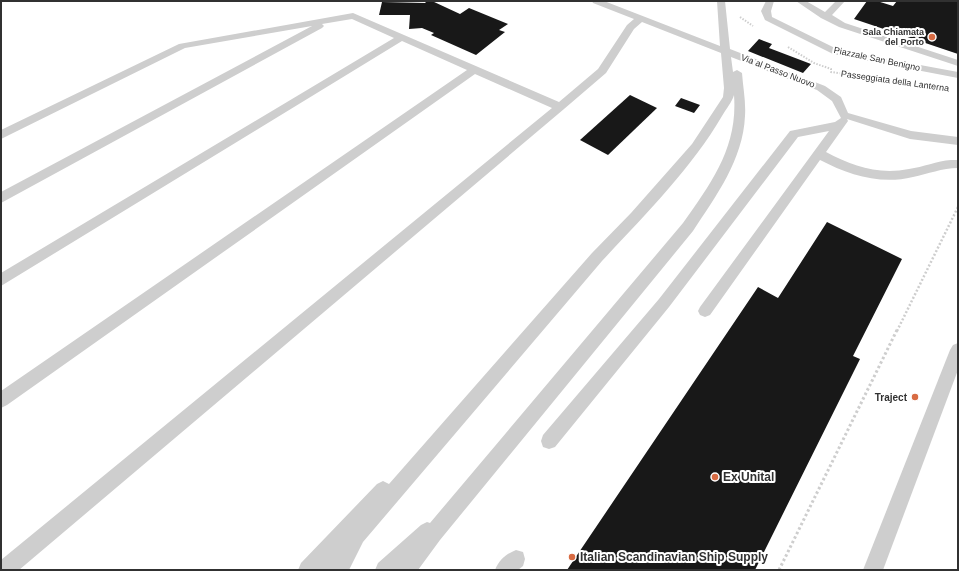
<svg xmlns="http://www.w3.org/2000/svg" width="959" height="571" font-family="Helvetica,sans-serif">
	<style>
		.building { fill: #181818 }
		.lines { fill: none; stroke-linecap: round; stroke-linejoin: round }
		.path-far2 { stroke: #cecece; stroke-width: 2; stroke-dasharray: 1.5 1.5; stroke-linecap: butt }
		.path-far1 { stroke: #cecece; stroke-width: 2.5; stroke-dasharray: 2 2; stroke-linecap: butt }
		.path { stroke: #cecece; stroke-width: 3; stroke-dasharray: 2.5 2.5; stroke-linecap: butt }
		.service { fill: #cecece; fill-rule: evenodd }
		.poi-dot { fill: #d86b43; stroke: #fff; stroke-width: 1.5 }
		.labels { text-anchor: middle; stroke-width: 4; stroke-linejoin: round; paint-order: stroke }
		.far-poi-label { font-size: 9px; font-weight: bold; fill: #313131; stroke: #fff; text-anchor: end }
		.far-street-label { font-size: 9px; fill: #313131; stroke: #fff }
		.poi-label { font-size: 10px; font-weight: bold; fill: #313131; stroke: #fff; text-anchor: end }
		.near-poi-label { font-size: 12px; font-weight: bold; fill: #313131; stroke: #fff; text-anchor: start }
	</style>
	<rect width="100%" height="100%" fill="#fff"/>
	<g class="building">
		<path d="M 427,1 L 432,1 L 460,14 L 469,8 L 508,24 L 499,30 L 505,32 L 476,55 L 431,35 L 434,33 L 422,28 L 409,29 L 410,15 L 379,15 L 382,2 L 425,3 Z"/>
		<path d="M 867,1 L 877,1 L 893,6 L 897,1 L 958,1 L 958,54 L 854,19 Z"/>
		<path d="M 759,39 L 772,44 L 769,48 L 811,64 L 803,73 L 748,51 Z"/>
		<path d="M 630,95 L 657,108 L 608,155 L 580,140 Z"/>
		<path d="M 681,98 L 700,105 L 694,113 L 675,106 Z"/>
		<path d="M 827,222 L 902,259 L 853,356 L 860,359 L 755,570 L 567,570 L 758,287 L 778,298 Z"/>
	</g>
	<g class="lines">
		<g class="path-far2">
			<path d="M 740,17 L 753,26"/>
			<path d="M 788,47 L 814,63 L 831,69 L 831,72 L 912,84"/>
		</g>
		<path class="path-far1" d="M 897,331 L 958,207"/>
		<path class="path" d="M 779,570 L 897,330"/>
		<g class="service">
			<path d="M 592,1 L 604,1 L 720,46 L 717,1 L 725,1 L 730,49 L 825,86 L 841,97 L 848,113 L 911,131 L 958,137 L 958,145 L 910,139 L 847,119 L 848,121 L 826,152 C 852,166 878,175 909,169 C 923,167 937,161 951,160 L 958,160 L 958,168 C 942,168 928,174 913,177 C 880,185 849,175 820,160 L 710,315 L 705,317 L 700,315 L 698,311 L 700,307 L 829,131 L 798,137 L 669,307 L 555,447 L 549,449 L 543,447 L 541,441 L 543,435 L 659,299 L 790,131 L 835,122 L 841,118 L 832,101 L 817,90 L 731,57 L 733,72 L 737,70 L 742,73 C 743,87 746,102 745,116 C 743,160 716,196 693,231 L 440,540 L 418,570 L 375,570 L 378,563 L 421,525 L 427,522 L 430,523 L 683,223 C 712,182 738,147 734,95 C 732,102 726,109 722,116 C 691,169 644,216 602,261 L 363,542 L 349,570 L 298,570 L 301,563 L 377,484 L 383,481 L 389,484 L 592,253 L 631,213 L 692,144 L 723,97 L 724,88 L 721,53 L 642,22 L 634,29 L 606,73 L 564,109 L 19,570 L 1,570 L 1,560 L 552,108 L 475,74 L 7,405 L 1,408 L 1,391 L 467,70 L 402,41 L 1,286 L 1,273 L 394,38 L 352,19 L 322,24 L 324,26 L 322,28 L 1,203 L 1,192 L 312,26 L 185,48 L 1,139 L 1,130 L 179,44 L 353,13 L 559,102 L 598,69 L 627,25 L 634,19 L 593,3 Z"/>
			<path d="M 766,1 L 774,1 L 771,11 L 772,17 L 839,50 L 958,72 L 958,78 L 833,54 L 765,20 L 761,11 Z"/>
			<path d="M 796,1 L 806,1 L 825,12 L 836,1 L 845,1 L 832,15 L 845,23 L 958,60 L 958,66 L 839,27 L 821,18 Z"/>
			<path d="M 958,343 L 958,370 L 883,570 L 863,570 L 950,350 L 953,345 Z"/>
			<path d="M 516,550 L 523,552 L 525,559 L 523,566 L 518,570 L 495,570 C 499,560 506,554 516,550 Z"/>
		</g>
	</g>
	<g class="poi-dot">
		<circle cx="932" cy="37" r="4"/>
		<circle cx="915" cy="397" r="4"/>
		<circle cx="715" cy="477" r="4"/>
		<circle cx="572" cy="557" r="4"/>
	</g>
	<g class="labels">
		<g class="far-poi-label">
			<text x="924" y="35">Sala Chiamata<tspan x="924" dy="10">del Porto</tspan></text>
		</g>
		<g class="far-street-label">
			<text transform="translate(877 59) rotate(12)" y="3">Piazzale San Benigno</text>
			<text transform="translate(778 71) rotate(21)" y="3">Via al Passo Nuovo</text>
			<text transform="translate(895 81) rotate(8)" y="3">Passeggiata della Lanterna</text>
		</g>
		<g class="poi-label">
			<text x="907" y="401">Traject</text>
		</g>
		<g class="near-poi-label">
			<text x="723" y="481">Ex Unital</text>
			<text x="580" y="561">Italian Scandinavian Ship Supply</text>
		</g>
	</g>
	<rect width="959" height="571" fill="none" stroke="#313131" stroke-width="4"/>
</svg>
